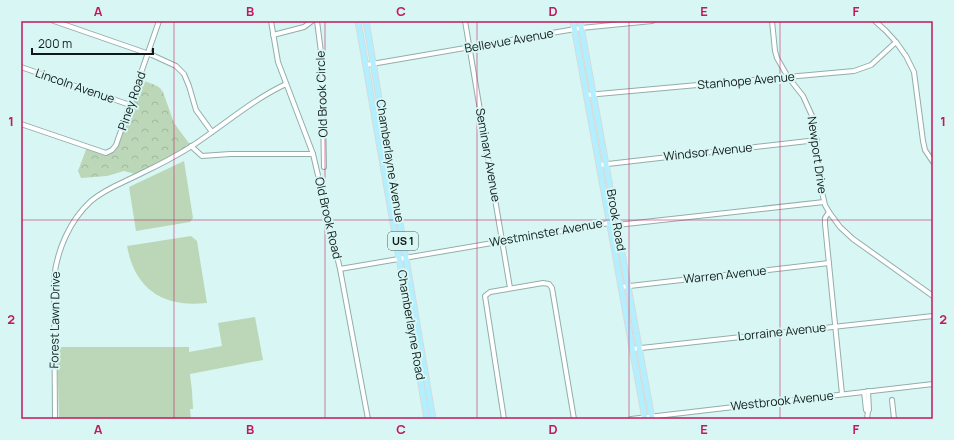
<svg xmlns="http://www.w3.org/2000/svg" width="954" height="440" font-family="Manrope,sans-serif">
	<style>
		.park { fill: url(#park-crowns) }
		.pitch { fill: #bbd7b7 }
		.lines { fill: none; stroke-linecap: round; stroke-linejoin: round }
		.minor-casing { stroke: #91aeab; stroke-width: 6 }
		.major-casing { stroke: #d8dada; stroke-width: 7 }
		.minor { stroke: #fff; stroke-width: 4 }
		.major { stroke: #b2f0ff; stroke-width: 5 }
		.grid { fill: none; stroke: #c2185b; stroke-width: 1; stroke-opacity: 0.55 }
		.labels { text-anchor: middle; stroke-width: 4; stroke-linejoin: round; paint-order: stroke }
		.shield { fill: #d8f7f4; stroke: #4b5c5a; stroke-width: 1 }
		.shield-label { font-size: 11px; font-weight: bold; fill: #0e1918 }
		.street-label { font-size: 12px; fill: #0e1918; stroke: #d8f7f4 }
		.neatline { fill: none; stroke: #c2185b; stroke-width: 1.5 }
		.grid-label { font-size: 13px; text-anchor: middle; font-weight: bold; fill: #c2185b }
	</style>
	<defs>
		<pattern id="park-crowns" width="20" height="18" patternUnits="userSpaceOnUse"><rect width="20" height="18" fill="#bbd7b7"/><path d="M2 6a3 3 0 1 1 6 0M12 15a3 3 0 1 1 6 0" fill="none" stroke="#a0b89d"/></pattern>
	</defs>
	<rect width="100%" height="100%" fill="#d8f7f4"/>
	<path class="park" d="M 139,79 L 155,85 L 160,88 L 163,92 L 174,123 L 191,146 L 139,175 L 124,171 L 107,176 L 81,178 L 78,171 L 87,147 L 106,153 L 112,150 Z"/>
	<g class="pitch">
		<path d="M 184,161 L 193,218 L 190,222 L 136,231 L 129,187 Z"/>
		<path d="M 191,236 L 197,241 L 207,303 C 164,308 135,290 127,246 Z"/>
		<path d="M 255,317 L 263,360 L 190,374 L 192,391 L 193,409 L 190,409 L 191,419 L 59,419 L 57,347 L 189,347 L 189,352 L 222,346 L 218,323 Z"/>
	</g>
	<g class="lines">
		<defs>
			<g id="minor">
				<path d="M 54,21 L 152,55 L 176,66 L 184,74 L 189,86 L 196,110 L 212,132"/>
				<path d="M 271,21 L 278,62 L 313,154 L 340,269 L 368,419"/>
				<path d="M 317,21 L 322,60 L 324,167"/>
				<path d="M 465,21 L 510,288"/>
				<path d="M 772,21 L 775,51 L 777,58 L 788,77 L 803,96 L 813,118 L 822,192 L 825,205 L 829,212 L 840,227 L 853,239 L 933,296"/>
				<path d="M 875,21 L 886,31 L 896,42 L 906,56 L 914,72 L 923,141 L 925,150 L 933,162"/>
				<path d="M 273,35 L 304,27 L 312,21"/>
				<path d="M 366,65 L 581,28 L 652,21"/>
				<path d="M 21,67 L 130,105"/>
				<path d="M 587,95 L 854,71 L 871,65 L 896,42"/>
				<path d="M 21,124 L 106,153 L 112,150 L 116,145 L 159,21"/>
				<path d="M 191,146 L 202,156 L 230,154 L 313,154"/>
				<path d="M 599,165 L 817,140"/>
				<path d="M 829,212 L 825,218 L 825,224 L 842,394"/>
				<path d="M 340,269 L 609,223 L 617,225 L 824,202"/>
				<path d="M 621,287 L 829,263"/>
				<path d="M 632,349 L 933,316"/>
				<path d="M 864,392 L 866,410 L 868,411"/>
				<path d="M 892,400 L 894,419"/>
				<path d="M 55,419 L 54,278 C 57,250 70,220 91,201 C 106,188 125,182 142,173 C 159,165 176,156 192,146 C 224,125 252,100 286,84"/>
				<path d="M 504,419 L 485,296 L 490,292 L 543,283 L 549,284 L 552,288 L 574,419"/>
				<path d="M 631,419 L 933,384"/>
				<path d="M 867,419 L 868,411 L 869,410 L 868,391"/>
			</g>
			<g id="major">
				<path d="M 358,21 L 427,419"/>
				<path d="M 366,21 L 433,419"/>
				<path d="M 573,21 L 645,419"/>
				<path d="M 580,21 L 652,419"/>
			</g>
		</defs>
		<use href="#minor" class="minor-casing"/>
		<use href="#major" class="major-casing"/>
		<use href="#minor" class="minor"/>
		<use href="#major" class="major"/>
	</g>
	<path class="grid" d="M 174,21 L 174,419M 325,21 L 325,419M 477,21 L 477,419M 629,21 L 629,419M 780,21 L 780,419M 21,220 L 933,220"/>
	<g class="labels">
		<rect class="shield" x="388" y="232" width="30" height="18" rx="3"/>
		<g class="shield-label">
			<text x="403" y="245">US 1</text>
		</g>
		<g class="street-label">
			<text transform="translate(509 41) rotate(-10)" y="4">Bellevue Avenue</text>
			<text transform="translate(746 81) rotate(-5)" y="4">Stanhope Avenue</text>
			<text transform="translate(75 86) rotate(19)" y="4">Lincoln Avenue</text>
			<text transform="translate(322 94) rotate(-92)" y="4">Old Brook Circle</text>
			<text transform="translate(132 101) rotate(-71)" y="4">Piney Road</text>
			<text transform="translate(708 152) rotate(-6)" y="4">Windsor Avenue</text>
			<text transform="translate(488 155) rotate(80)" y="4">Seminary Avenue</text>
			<text transform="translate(817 155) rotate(82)" y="4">Newport Drive</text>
			<text transform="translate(390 161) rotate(81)" y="4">Chamberlayne Avenue</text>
			<text transform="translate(328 218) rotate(77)" y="4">Old Brook Road</text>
			<text transform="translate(616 220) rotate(80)" y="4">Brook Road</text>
			<text transform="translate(546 233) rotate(-10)" y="4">Westminster Avenue</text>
			<text transform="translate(725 275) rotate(-6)" y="4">Warren Avenue</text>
			<text transform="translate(55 320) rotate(-89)" y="4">Forest Lawn Drive</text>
			<text transform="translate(411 325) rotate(80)" y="4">Chamberlayne Road</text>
			<text transform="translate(782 332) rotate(-6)" y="4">Lorraine Avenue</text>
			<text transform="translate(782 401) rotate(-6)" y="4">Westbrook Avenue</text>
		</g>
	</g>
	<rect width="954" height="440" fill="none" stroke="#d8f7f4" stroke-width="44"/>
	<path d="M32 48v6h121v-6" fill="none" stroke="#0e1918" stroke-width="2"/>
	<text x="38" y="48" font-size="12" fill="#0e1918" stroke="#d8f7f4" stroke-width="3" paint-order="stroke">200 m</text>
	<rect x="22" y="22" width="910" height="396" class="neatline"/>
	<g class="grid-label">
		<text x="98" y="16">A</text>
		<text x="250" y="16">B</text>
		<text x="401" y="16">C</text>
		<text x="553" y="16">D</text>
		<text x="704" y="16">E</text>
		<text x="856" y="16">F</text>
		<text x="11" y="126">1</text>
		<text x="943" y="126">1</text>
		<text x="11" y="324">2</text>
		<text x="943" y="324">2</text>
		<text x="98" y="434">A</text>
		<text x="250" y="434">B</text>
		<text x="401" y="434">C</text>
		<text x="553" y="434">D</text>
		<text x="704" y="434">E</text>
		<text x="856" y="434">F</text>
	</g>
</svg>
